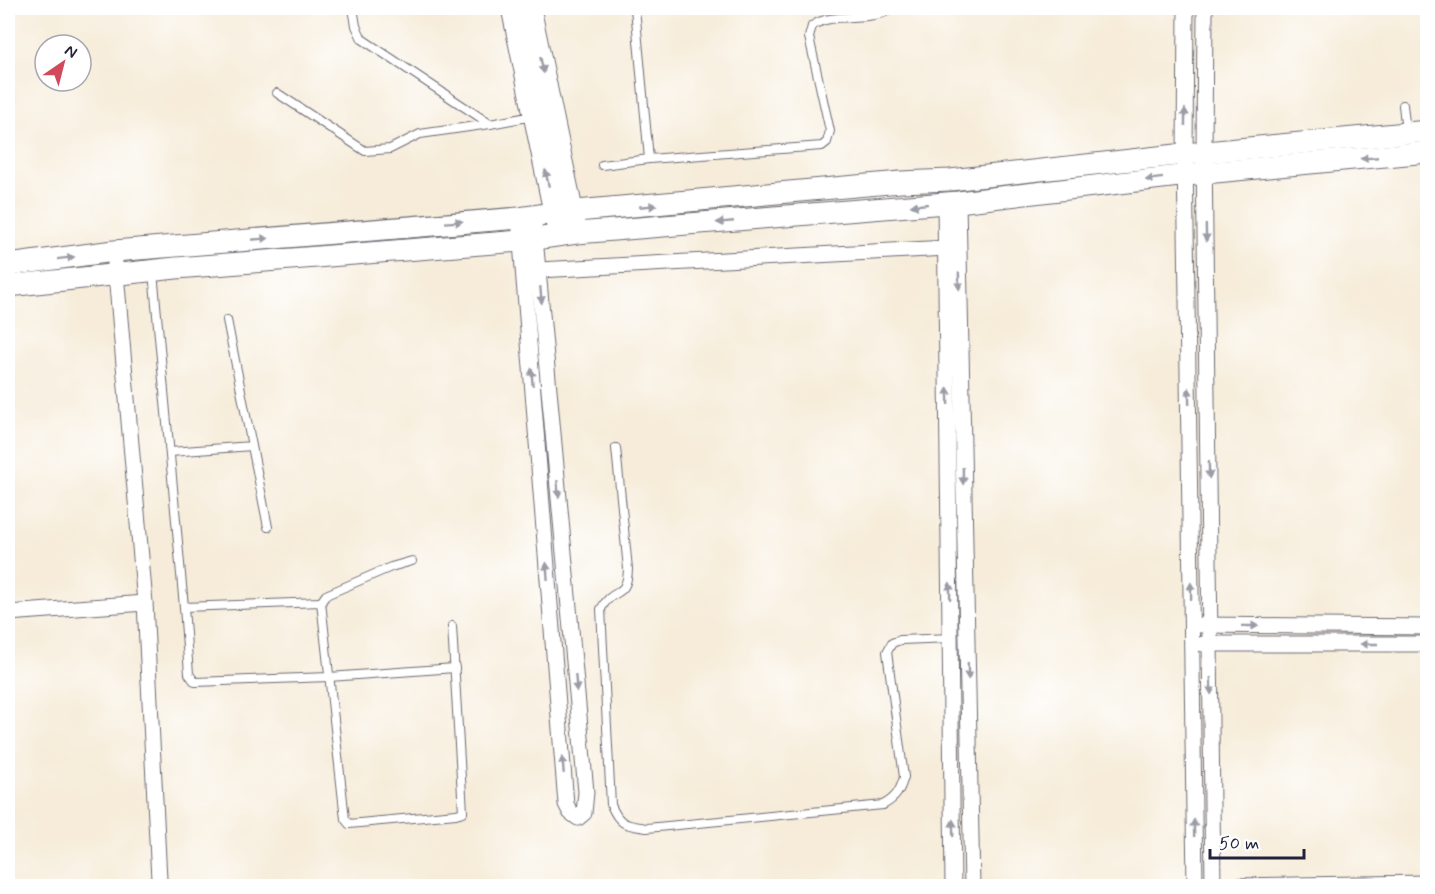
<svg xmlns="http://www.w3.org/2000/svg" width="1435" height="894" font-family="Mynerve,sans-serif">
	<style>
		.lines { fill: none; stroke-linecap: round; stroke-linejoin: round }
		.lane-casing { stroke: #6c6972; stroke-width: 10 }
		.street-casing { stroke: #6c6972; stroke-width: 17 }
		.secondary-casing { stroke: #6c6972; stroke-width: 23 }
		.lane { stroke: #fff; stroke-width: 8 }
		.street { stroke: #fff; stroke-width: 15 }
		.secondary { stroke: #fff; stroke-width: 21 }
		.oneway { fill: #9c9ca7 }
	</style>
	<rect width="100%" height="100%" fill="#fff"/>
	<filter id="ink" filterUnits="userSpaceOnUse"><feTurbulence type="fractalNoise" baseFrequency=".0167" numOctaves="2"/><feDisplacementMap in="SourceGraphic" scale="12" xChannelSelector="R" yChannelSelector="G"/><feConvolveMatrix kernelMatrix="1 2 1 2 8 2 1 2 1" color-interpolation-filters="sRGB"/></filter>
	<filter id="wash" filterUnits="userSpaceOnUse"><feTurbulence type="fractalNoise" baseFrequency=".008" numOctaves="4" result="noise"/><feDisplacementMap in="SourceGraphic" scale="24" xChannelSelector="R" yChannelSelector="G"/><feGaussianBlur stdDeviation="1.35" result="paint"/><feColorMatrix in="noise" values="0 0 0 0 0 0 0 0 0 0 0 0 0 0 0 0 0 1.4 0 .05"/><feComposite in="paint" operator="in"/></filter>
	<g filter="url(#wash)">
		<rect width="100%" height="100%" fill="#f6ecd9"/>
	</g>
	<g filter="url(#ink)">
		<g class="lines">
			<defs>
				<g id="lane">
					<path d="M 353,8 L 356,26 L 362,39 L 490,124 L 533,116"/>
					<path d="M 635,8 L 649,159"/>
					<path d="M 277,93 L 365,151 L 390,149 L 420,134 L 490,124"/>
					<path d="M 1403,105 L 1406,132"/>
					<path d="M 602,165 L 649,159 L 822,146 L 827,142 L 830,131 L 809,37 L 812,26 C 832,11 872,23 893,8"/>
					<path d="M 153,272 L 184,607 L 321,602 L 345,819 L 349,824 L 456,814 L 463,812 L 452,626"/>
					<path d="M 252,446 L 268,527"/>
					<path d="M 616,448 L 628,569 C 627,600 613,586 601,609 L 611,805 C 620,826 626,825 647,828 L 883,805 C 896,798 900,791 904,777 L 887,652 L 892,643 L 900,640 L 952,638"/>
					<path d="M 170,452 L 252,446 L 227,320"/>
					<path d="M 321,602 L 326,595 L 391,567 L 412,561"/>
					<path d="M 184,607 L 189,674 L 195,682 L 329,677 L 455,668"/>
				</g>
				<g id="street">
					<path d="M 1186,8 L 1185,154 L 1195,886"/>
					<path d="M 1205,8 L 1204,153 L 1213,886"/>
					<path d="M 945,202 L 953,886"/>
					<path d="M 958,202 L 972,886"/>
					<path d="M 519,218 L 566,804 L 570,812 L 578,818 L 584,813 L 586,792 L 533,216"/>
					<path d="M 114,251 L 145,603 L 159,879"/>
					<path d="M 539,270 L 947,248"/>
					<path d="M 8,613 L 145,603"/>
					<path d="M 1201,625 L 1428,627"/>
					<path d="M 1203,644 L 1428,644"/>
					<path d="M 1234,886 L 1428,883"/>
				</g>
				<g id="secondary">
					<path d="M 512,8 L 557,226"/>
					<path d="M 530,8 L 575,224"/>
					<path d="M 8,265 L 114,251 L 519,218 L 554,213 L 901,182 L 950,180 L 1185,154 L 1428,131"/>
					<path d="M 8,286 L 176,268 L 521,241 L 577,233 L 958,202 L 1205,173 L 1428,152"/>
				</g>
			</defs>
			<use href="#lane" class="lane-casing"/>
			<use href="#street" class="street-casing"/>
			<use href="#secondary" class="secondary-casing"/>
			<use href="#lane" class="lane"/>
			<use href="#street" class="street"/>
			<use href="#secondary" class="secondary"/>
		</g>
		<defs><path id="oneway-solid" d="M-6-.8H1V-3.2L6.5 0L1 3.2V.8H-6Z" transform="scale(1.5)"/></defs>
		<g class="oneway">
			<use href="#oneway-solid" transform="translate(542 65) rotate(78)"/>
			<use href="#oneway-solid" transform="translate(1185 117) rotate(-90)"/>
			<use href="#oneway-solid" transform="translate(1369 158) rotate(175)"/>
			<use href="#oneway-solid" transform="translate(547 178) rotate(-102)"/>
			<use href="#oneway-solid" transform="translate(1154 179) rotate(173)"/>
			<use href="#oneway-solid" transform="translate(919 205) rotate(174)"/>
			<use href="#oneway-solid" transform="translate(648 206) rotate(-5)"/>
			<use href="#oneway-solid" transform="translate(454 222) rotate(-4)"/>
			<use href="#oneway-solid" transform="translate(725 222) rotate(175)"/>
			<use href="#oneway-solid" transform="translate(1206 233) rotate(89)"/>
			<use href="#oneway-solid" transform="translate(260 239) rotate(-5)"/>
			<use href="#oneway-solid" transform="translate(66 258) rotate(-7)"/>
			<use href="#oneway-solid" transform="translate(959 281) rotate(89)"/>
			<use href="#oneway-solid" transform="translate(541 295) rotate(85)"/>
			<use href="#oneway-solid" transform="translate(532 377) rotate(-94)"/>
			<use href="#oneway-solid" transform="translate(948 396) rotate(-91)"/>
			<use href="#oneway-solid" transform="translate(1189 396) rotate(-91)"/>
			<use href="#oneway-solid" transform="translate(1209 470) rotate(89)"/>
			<use href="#oneway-solid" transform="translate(963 476) rotate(89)"/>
			<use href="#oneway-solid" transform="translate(558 489) rotate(85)"/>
			<use href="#oneway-solid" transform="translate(547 571) rotate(-94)"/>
			<use href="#oneway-solid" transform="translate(950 591) rotate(-91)"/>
			<use href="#oneway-solid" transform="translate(1191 591) rotate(-91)"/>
			<use href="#oneway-solid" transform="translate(1250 626)"/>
			<use href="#oneway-solid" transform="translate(1369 644) rotate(180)"/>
			<use href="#oneway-solid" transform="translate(968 671) rotate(89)"/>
			<use href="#oneway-solid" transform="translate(576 683) rotate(85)"/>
			<use href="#oneway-solid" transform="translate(1211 686) rotate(89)"/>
			<use href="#oneway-solid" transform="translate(563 765) rotate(-95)"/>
			<use href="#oneway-solid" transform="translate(953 828) rotate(-91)"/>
			<use href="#oneway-solid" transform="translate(1194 828) rotate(-91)"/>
		</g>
	</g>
	<rect width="1435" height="894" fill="none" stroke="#fff" stroke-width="30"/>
	<g transform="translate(63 63) rotate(35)"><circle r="28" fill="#ffffff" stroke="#a7a7b1" stroke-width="1.5"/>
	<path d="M0-4.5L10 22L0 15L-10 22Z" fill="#d1495b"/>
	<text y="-9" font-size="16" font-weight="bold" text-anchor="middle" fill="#22223b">N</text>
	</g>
	<path d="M1210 849v9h94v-9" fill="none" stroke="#22223b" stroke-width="3"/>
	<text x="1219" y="849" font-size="18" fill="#22223b" stroke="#ffffff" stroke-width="4.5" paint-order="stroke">50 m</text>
</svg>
